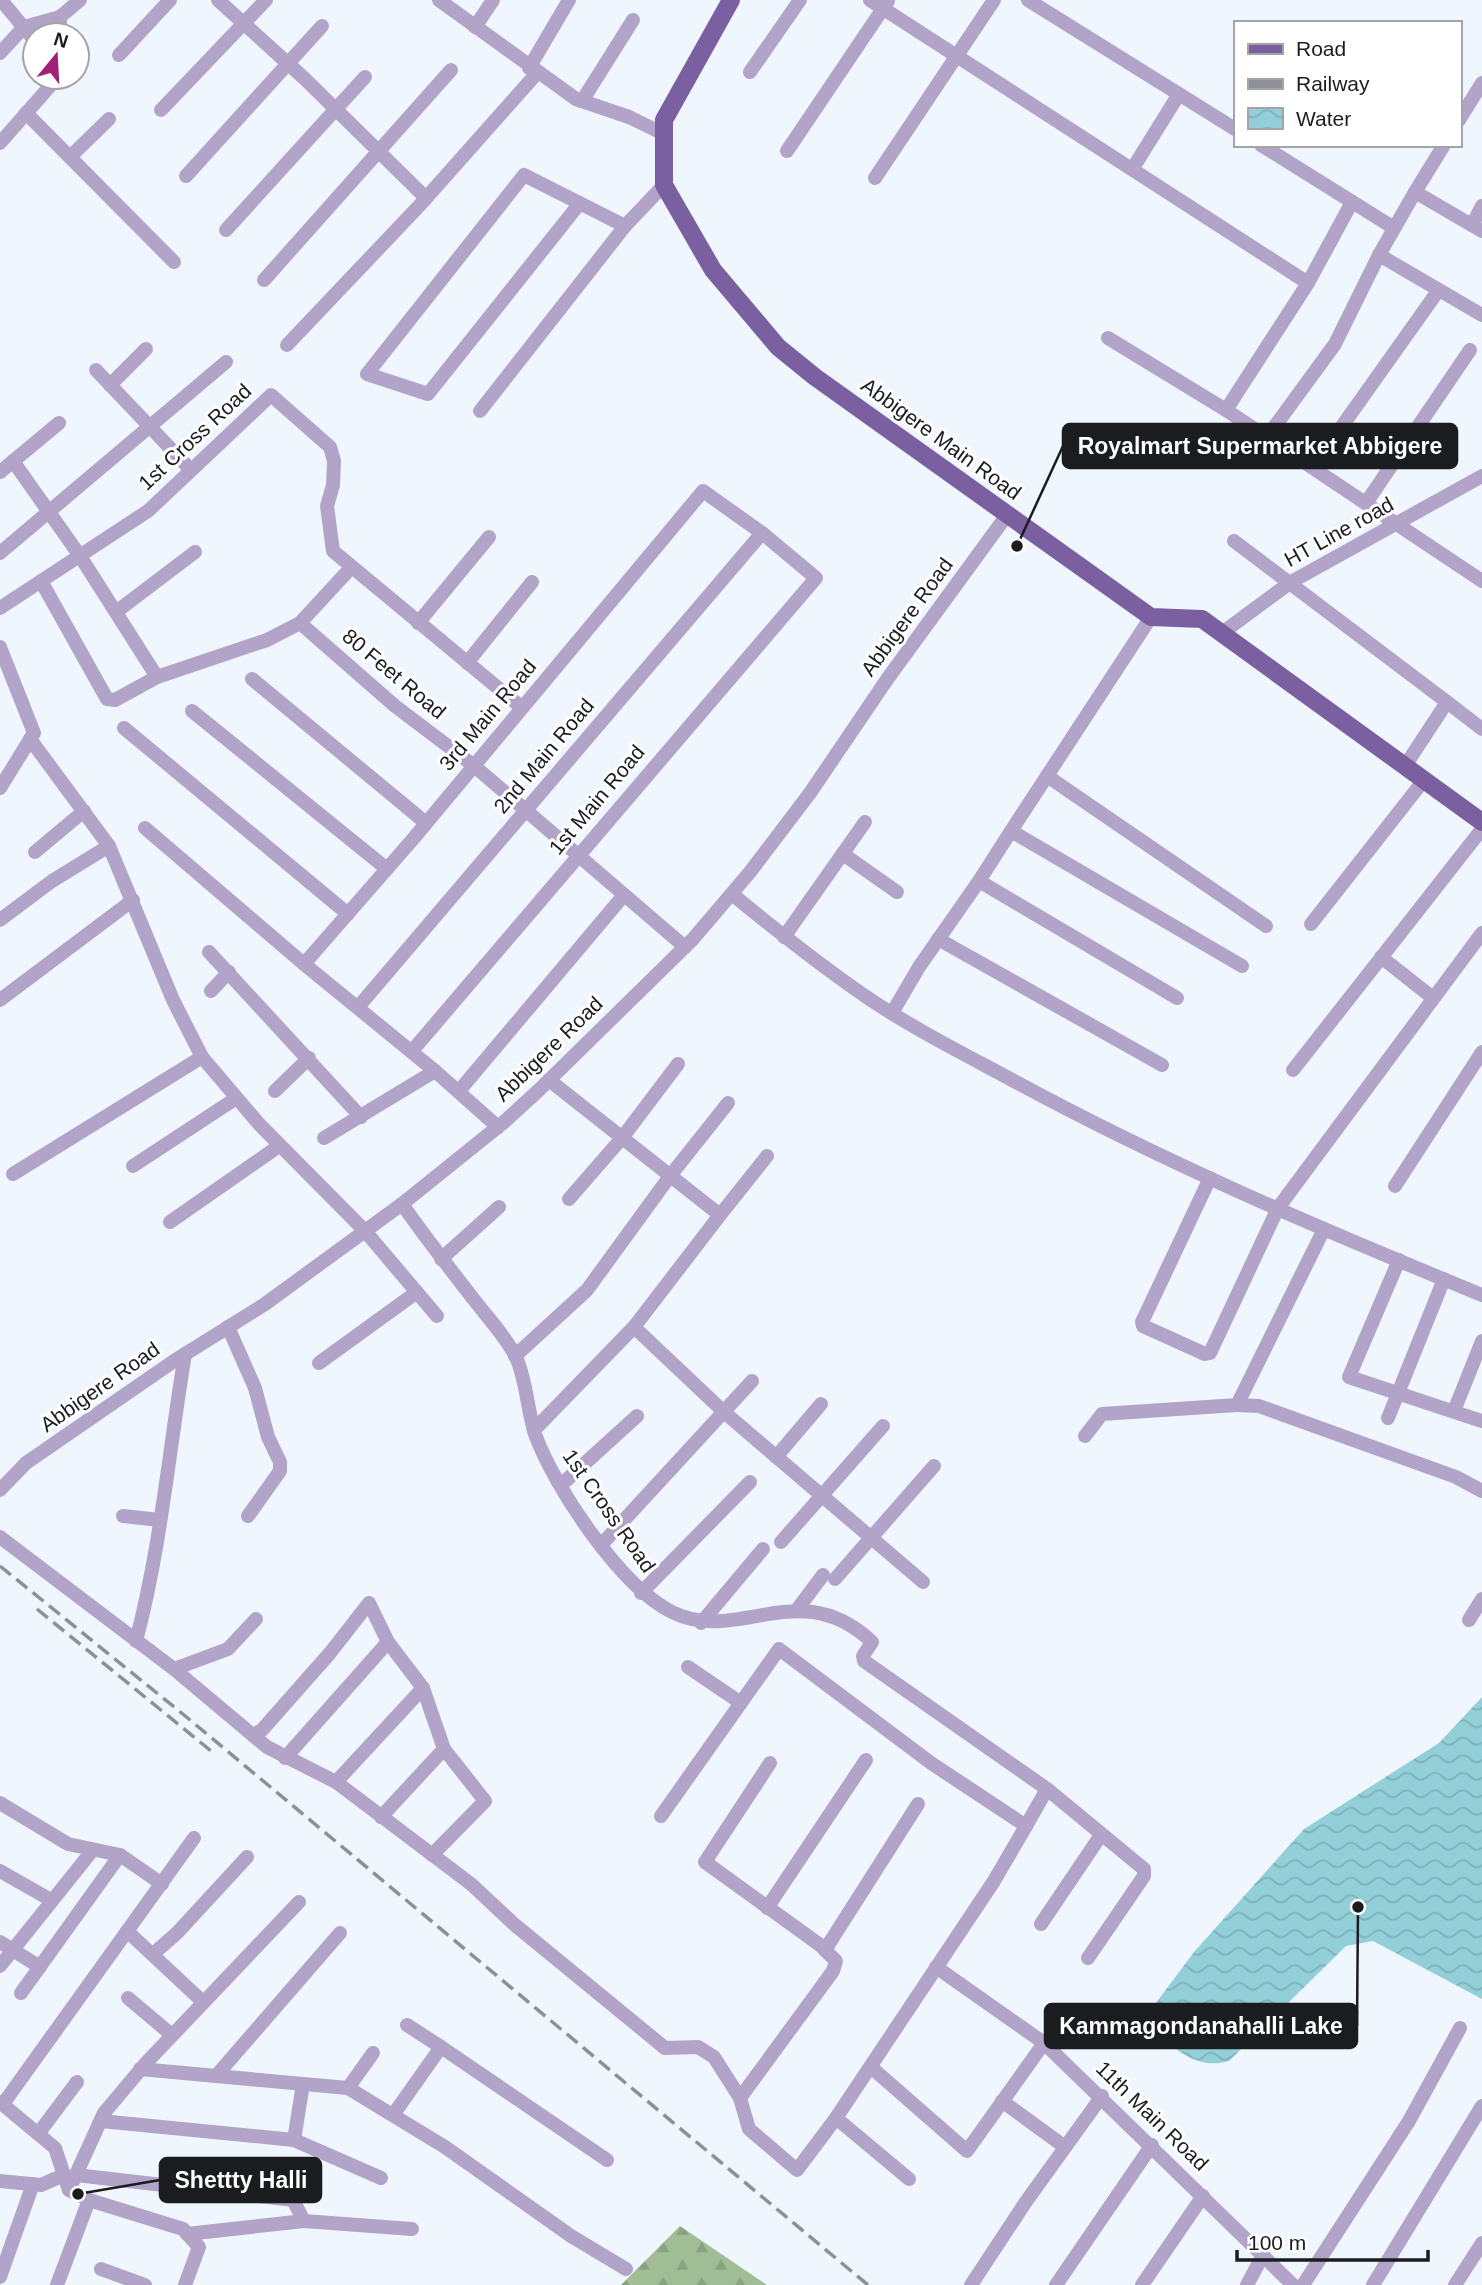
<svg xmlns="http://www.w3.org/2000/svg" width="1482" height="2285" font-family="Arial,sans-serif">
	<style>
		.forest { fill: url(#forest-firs) }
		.water { fill: url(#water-waves) }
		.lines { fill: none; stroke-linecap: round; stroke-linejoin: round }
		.minor { stroke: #b2a4c9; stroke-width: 14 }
		.major { stroke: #7a5fa1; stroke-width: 18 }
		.rail { stroke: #8d9197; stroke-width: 3.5; stroke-dasharray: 14 7; stroke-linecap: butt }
		.labels { text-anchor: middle; stroke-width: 6; stroke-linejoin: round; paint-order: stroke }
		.street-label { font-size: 21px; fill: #1a1c1f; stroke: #fff }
		.leader { fill: none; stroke: #1a1c1f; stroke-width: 2.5 }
		.callout-dot { fill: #1a1c1f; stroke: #fff; stroke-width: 2.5 }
		.callout { fill: #1a1c1f; stroke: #1a1c1f; stroke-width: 2.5 }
		.callout-label { font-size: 23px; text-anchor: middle; font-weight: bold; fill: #fff }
	</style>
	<defs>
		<pattern id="forest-firs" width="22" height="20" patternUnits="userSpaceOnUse" patternTransform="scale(1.75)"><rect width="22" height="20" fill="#a0bd96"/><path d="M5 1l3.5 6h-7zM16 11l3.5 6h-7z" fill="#89a281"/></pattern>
		<pattern id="water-waves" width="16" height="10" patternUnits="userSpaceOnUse" patternTransform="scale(1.75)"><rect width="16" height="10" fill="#93cfd8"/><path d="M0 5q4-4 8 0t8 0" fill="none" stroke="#7eb1b9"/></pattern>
	</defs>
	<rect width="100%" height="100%" fill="#f0f6fe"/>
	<path class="forest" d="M 680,2226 L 767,2285 L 621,2285 Z"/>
	<path class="water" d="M 1482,1697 L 1482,1999 L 1373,1941 L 1346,1946 L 1229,2061 C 1193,2072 1167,2042 1144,2019 L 1194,1952 L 1304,1829 L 1439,1743 Z"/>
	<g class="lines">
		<g class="minor">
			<path d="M 1,0 L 35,41"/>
			<path d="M 218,0 L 305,79 L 426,198"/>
			<path d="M 439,0 L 576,99 L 629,117 L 664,134"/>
			<path d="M 870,0 L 1308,283 L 1352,202"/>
			<path d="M 1028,0 L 1235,129"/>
			<path d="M 475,27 L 493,0"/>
			<path d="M 60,35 L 60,17 L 80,0"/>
			<path d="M 0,53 L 24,27 L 60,17"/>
			<path d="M 119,55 L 170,0"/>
			<path d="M 529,68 L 569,0"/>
			<path d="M 750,72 L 800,0"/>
			<path d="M 582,101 L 633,20"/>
			<path d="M 161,110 L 266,0"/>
			<path d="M 26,113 L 174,262"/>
			<path d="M 1459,120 L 1482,83"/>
			<path d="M 0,143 L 58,77"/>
			<path d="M 1261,145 L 1394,228"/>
			<path d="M 1444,145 L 1415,192 L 1482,231"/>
			<path d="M 787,151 L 888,1"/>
			<path d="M 70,157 L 109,119"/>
			<path d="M 1133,168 L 1179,94"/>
			<path d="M 186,176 L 322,26"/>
			<path d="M 875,178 L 994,0"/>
			<path d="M 1415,192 L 1379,255 L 1482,315"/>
			<path d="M 580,203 L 428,394 L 367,374 L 524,175 L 625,226"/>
			<path d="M 1472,225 L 1482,206"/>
			<path d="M 226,230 L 365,77"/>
			<path d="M 264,280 L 451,70"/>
			<path d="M 1108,338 L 1226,410 L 1482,581"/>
			<path d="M 287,345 L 419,206 L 537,73"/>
			<path d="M 96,370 L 190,469"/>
			<path d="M 110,385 L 146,349"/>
			<path d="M 1226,410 L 1308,283"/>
			<path d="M 480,411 L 625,226 L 664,185"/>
			<path d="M 1267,437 L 1335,344 L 1379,255"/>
			<path d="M 13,461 L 80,556 L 157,677 L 267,640 L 300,623 L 347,572"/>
			<path d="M 1313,467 L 1438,291"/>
			<path d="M 0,472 L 59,423"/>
			<path d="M 1366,503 L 1470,350"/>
			<path d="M 1234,541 L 1447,702 L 1405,766"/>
			<path d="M 0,553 L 226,362"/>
			<path d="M 41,581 L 107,699 L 115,700 L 157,677"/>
			<path d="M 0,608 L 148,511 L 271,395 L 330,447 L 334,461 L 333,485 L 327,506 L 333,551 L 521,707"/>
			<path d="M 116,612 L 195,552"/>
			<path d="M 300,623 L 395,706 L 473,765 L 685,947"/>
			<path d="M 418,623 L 489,537"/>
			<path d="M 1222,633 L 1291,582 L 1482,476"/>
			<path d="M 0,647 L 34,733 L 0,788"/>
			<path d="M 467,663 L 532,582"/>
			<path d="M 252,679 L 426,823"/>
			<path d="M 1447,702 L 1482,729"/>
			<path d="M 192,711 L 387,869"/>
			<path d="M 124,728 L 348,914"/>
			<path d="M 30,739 L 109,846 L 173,1000 L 202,1057 L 259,1124 L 365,1231 L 437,1316"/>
			<path d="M 1047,776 L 1266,926"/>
			<path d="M 145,828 L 304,964 L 435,1071 L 498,1127"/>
			<path d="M 1011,831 L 1151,617"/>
			<path d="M 35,852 L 84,811"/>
			<path d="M 843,854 L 897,892"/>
			<path d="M 732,894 C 777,931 822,967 871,1000 C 916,1030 966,1055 1014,1081 C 1165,1163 1323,1230 1482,1295"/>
			<path d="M 0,920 L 52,881 L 109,846"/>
			<path d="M 1311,924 L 1424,780"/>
			<path d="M 784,937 L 865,822"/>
			<path d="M 938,939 L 1162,1065"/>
			<path d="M 209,952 L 361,1117"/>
			<path d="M 1381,957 L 1433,998"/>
			<path d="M 304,964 L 413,839 L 703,491 L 762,533 L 816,578 L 412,1051"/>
			<path d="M 211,991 L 229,972"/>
			<path d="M 1177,998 L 979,881 L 1011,831 L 1242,966"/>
			<path d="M 0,1000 L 133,900"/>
			<path d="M 359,1006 L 762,533"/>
			<path d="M 892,1013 L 919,967 L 979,881"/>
			<path d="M 1293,1070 L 1482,829"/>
			<path d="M 549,1080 L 720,1215 L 767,1156"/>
			<path d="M 275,1091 L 309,1058"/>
			<path d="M 459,1091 L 624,895"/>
			<path d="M 324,1138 L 435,1071"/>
			<path d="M 133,1166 L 235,1099"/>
			<path d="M 13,1174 L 202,1057"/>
			<path d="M 1210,1178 L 1142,1322 L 1143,1326 L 1205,1354 L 1210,1353 L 1278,1208 L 1482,933"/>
			<path d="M 1395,1186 L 1482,1052"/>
			<path d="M 569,1199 L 622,1138 L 678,1064"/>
			<path d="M 402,1204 C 425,1237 450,1269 475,1301 C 489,1319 506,1337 516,1357 C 527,1382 527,1409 535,1434 C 554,1487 621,1587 672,1612 C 737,1645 800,1574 872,1642 L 863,1656 L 864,1661 L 1047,1789 L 1144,1869 L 1144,1876 L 1088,1958"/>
			<path d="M 720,1215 L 634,1327 L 724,1412 L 923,1582"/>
			<path d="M 170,1222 L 279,1146"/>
			<path d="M 441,1259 L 499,1207"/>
			<path d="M 1399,1260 L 1349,1377 L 1482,1421"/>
			<path d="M 228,1327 L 255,1388 L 268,1437 L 280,1462 L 280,1471 L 248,1516"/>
			<path d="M 515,1356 L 587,1290 L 670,1176 L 728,1103"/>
			<path d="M 319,1363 L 417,1292"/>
			<path d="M 1237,1405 L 1259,1406 L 1456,1477 L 1482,1491"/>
			<path d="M 1454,1411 L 1482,1341"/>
			<path d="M 1388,1418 L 1444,1279"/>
			<path d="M 534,1430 L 634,1327"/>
			<path d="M 1085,1436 L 1102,1414 L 1237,1405 L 1324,1229"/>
			<path d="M 776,1457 L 821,1404"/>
			<path d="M 561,1485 L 637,1416"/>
			<path d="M 0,1490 L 26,1463 L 174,1361 L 265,1304 L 402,1204 L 504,1122 L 539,1090 L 693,939 L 750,872 L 810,793 L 888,678 L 1007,515"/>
			<path d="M 123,1516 L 160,1520"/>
			<path d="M 0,1537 L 174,1669"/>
			<path d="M 781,1542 L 883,1426"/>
			<path d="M 602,1544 L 752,1381"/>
			<path d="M 835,1579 L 934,1466"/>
			<path d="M 641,1593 L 750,1482"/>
			<path d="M 796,1611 L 823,1575"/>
			<path d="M 256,1619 L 228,1649 L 174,1669 L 267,1747 L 336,1782 L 471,1884 L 515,1925 L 665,2048 L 698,2047 L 714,2057 L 740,2098 L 749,2129 L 797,2170 L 836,2118"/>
			<path d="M 1469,1620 L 1482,1599"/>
			<path d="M 701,1623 L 763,1549"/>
			<path d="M 136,1641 C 161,1547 169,1450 185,1354"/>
			<path d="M 688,1667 L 741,1703"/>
			<path d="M 253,1735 L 262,1730 L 330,1653 L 369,1603 L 388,1642 L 423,1688 L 444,1749 L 485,1801 L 432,1855"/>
			<path d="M 285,1758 L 388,1642"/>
			<path d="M 336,1782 L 423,1688"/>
			<path d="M 0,1803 L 68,1844 L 120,1855 L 162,1884"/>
			<path d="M 661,1816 L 779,1649 L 931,1763 L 1026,1826 L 994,1881 L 836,2118 L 909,2179"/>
			<path d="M 381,1817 L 444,1749"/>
			<path d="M 1026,1826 L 1047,1789"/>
			<path d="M 0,1871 L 51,1900"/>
			<path d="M 767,1908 L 866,1760"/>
			<path d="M 1041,1924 L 1101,1835"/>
			<path d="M 127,1931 L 203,2002"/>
			<path d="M 0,1942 L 40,1967"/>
			<path d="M 825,1950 L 918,1804"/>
			<path d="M 153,1954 L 177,1933 L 247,1857"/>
			<path d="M 0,1966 L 92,1851"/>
			<path d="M 936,1967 L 1044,2043 L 1293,2285"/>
			<path d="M 21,1993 L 120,1855"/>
			<path d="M 128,1998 L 172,2035"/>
			<path d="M 407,2025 L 441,2047"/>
			<path d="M 872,2068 L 967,2151 L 1044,2043"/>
			<path d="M 140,2069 L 348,2088 L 445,2147 L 571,2236 L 626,2269"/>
			<path d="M 216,2076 L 340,1933"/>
			<path d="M 303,2084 L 294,2140 L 381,2178"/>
			<path d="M 348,2088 L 373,2053"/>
			<path d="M 740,2098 L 833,1971 L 836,1961 L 820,1945 L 705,1862 L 770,1763"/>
			<path d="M 1002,2101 L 1065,2147"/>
			<path d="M 0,2102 L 55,2148 L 69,2190 L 89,2200 L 183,2229 L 199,2247 L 185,2285"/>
			<path d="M 3,2104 L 194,1838"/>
			<path d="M 393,2115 L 441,2047 L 607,2160"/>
			<path d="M 101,2121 L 294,2140"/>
			<path d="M 38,2134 L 77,2082"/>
			<path d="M 76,2175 L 293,2200 L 304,2221"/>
			<path d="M 0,2181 L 41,2185 L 64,2175"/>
			<path d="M 69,2190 L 104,2113 L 146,2063 L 299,1902"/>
			<path d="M 187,2234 L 304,2221 L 412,2229"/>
			<path d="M 101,2269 L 145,2285"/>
			<path d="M 0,2277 L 33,2184"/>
			<path d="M 57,2285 L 89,2200"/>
			<path d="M 971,2285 L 1025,2203 L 1102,2096"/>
			<path d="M 1056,2285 L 1152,2145"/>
			<path d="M 1142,2285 L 1203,2196"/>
			<path d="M 1247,2285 L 1263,2255"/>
			<path d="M 1303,2285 L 1409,2121 L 1460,2028"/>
			<path d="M 1373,2285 L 1482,2106"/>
			<path d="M 1455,2285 L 1482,2243"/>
		</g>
		<path class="major" d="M 731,0 L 664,120 L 664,185 L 713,270 L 778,347 L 815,377 L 1151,617 L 1202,619 L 1482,822"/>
		<g class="rail">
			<path d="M 0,1566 L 184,1715 L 868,2285"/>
			<path d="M 37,1609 L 216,1755"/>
		</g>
	</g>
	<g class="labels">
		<g class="street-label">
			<text transform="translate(195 437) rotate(-43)" y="7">1st Cross Road</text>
			<text transform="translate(941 439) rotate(36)" y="7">Abbigere Main Road</text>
			<text transform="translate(1339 532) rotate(-29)" y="7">HT Line road</text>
			<text transform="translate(907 617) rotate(-54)" y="7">Abbigere Road</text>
			<text transform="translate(394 674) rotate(40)" y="7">80 Feet Road</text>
			<text transform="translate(488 715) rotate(-50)" y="7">3rd Main Road</text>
			<text transform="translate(544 756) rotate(-50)" y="7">2nd Main Road</text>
			<text transform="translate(597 800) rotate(-50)" y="7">1st Main Road</text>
			<text transform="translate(549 1049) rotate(-44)" y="7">Abbigere Road</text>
			<text transform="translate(100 1387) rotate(-35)" y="7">Abbigere Road</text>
			<text transform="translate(609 1511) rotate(55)" y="7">1st Cross Road</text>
			<text transform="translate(1152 2116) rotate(44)" y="7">11th Main Road</text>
		</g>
	</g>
	<path class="leader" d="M1017 546L1063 446M1358 1907L1357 2026M78 2194L160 2180"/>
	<g class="callout-dot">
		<circle cx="1017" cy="546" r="7"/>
		<circle cx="1358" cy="1907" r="7"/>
		<circle cx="78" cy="2194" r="7"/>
	</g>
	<g class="callout">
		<rect x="1063" y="424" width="394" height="44" rx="7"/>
		<rect x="1045" y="2004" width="312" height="44" rx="7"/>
		<rect x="160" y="2158" width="161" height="44" rx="7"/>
	</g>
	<g class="callout-label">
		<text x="1260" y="454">Royalmart Supermarket Abbigere</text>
		<text x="1201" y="2034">Kammagondanahalli Lake</text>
		<text x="241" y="2188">Shettty Halli</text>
	</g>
	<rect x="1234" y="21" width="228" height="126" fill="#ffffff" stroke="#a3a4a5" stroke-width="2"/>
	<rect x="1248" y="44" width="35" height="10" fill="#7a5fa1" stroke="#a3a4a5" stroke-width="2"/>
	<text x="1296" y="56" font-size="21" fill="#1a1c1f">Road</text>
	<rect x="1248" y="79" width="35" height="10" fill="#8d9197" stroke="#a3a4a5" stroke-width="2"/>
	<text x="1296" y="91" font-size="21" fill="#1a1c1f">Railway</text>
	<rect x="1248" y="108" width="35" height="21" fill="url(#water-waves)" stroke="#a3a4a5" stroke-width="2"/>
	<text x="1296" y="126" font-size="21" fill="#1a1c1f">Water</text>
	<g transform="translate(56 56) rotate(18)"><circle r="33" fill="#ffffff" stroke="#a3a4a5" stroke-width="2"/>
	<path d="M0-5L12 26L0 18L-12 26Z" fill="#a12275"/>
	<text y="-10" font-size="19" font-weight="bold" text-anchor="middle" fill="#1a1c1f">N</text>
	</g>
	<path d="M1237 2250v10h191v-10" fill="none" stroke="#1a1c1f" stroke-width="3.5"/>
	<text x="1248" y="2250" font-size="21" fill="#1a1c1f" stroke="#ffffff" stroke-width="5" paint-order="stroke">100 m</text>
</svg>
